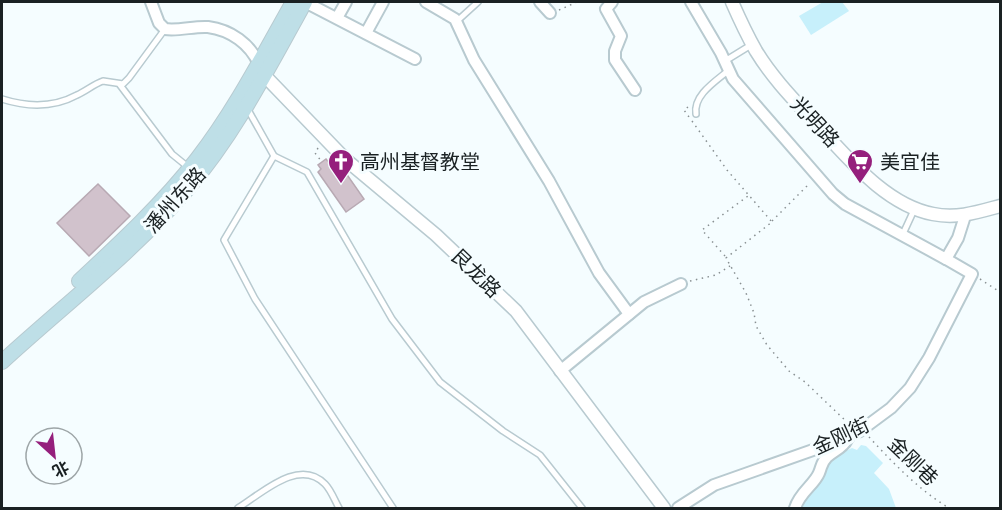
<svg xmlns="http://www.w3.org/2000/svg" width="1002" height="510" font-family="Rubik,'Noto Sans SC',sans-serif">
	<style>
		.green { fill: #c7f0fb }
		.building { fill: #d1c2cc; stroke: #b8a9b3; stroke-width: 1.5 }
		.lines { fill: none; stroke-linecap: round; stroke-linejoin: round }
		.service-casing { stroke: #b8cad0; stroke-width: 8 }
		.minor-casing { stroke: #b8cad0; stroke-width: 14 }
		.tertiary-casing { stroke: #b8cad0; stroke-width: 15 }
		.secondary-casing { stroke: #b8cad0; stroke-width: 16 }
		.path { stroke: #899092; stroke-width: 1.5; stroke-dasharray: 1.5 4.5; stroke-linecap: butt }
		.service { stroke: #fff; stroke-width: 5 }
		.minor { stroke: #fff; stroke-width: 10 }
		.tertiary { stroke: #fff; stroke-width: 12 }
		.secondary { stroke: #bedfe7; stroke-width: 14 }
		.labels { text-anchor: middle; stroke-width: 6; stroke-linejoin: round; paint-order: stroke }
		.street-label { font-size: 20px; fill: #1a2123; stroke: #f5fdff }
		.poi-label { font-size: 20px; fill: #1a2123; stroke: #f5fdff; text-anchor: start }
	</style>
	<rect width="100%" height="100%" fill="#f5fdff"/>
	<g class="green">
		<path d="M 823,2 L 842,2 L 849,11 L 811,35 L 799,16 Z"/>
		<path d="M 861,445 L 866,446 L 883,463 L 874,473 L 889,489 L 896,508 L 802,508 L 828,459 L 852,448 L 857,450 Z"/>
	</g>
	<g class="building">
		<path d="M 326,159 L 330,164 L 333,162 L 338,168 L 341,166 L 364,199 L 346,212 L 318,172 L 321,169 L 318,165 Z"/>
		<path d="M 98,184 L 130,216 L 89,256 L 57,223 Z"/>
	</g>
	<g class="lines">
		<defs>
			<g id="service">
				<path d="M 456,22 L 478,2"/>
				<path d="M 725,61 L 751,45"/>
				<path d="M 120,85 L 172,154 L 188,167"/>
				<path d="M 2,99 C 27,107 53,108 77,95 C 86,91 94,84 103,81 L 123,84 L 129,78 L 165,29"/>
				<path d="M 247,108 L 274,156 L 224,240 L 255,299 L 393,508"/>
				<path d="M 696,114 C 693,95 716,81 729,70"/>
				<path d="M 274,156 L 307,172 L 392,319 L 440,382 L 503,431 L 540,455 L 582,508"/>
				<path d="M 902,236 L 914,210"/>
				<path d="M 238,508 C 261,494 299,457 325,484 C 331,490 335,501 339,508"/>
			</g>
			<g id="minor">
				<path d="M 151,2 L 159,23 L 165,29 C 179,31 194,26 208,27 C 231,30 250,44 259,64"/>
				<path d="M 305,2 L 415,59"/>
				<path d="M 426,2 L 455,19 L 474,60 L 549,181 L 599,273 L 629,314"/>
				<path d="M 540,2 L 550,13"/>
				<path d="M 612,2 L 606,9 L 621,36 L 615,51 L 615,60 L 635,90"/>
				<path d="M 691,2 L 721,53 L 733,79 L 833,194 L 845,204 L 946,259"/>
				<path d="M 337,18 L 346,2"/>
				<path d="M 366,33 L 383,2"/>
				<path d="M 560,371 L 644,302 L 681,284"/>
				<path d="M 678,508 L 714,485 L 830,444 L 860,431 L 891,408 L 910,388 L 929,358 L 972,274 L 946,259 L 958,238 L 965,216"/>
				<path d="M 795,508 C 800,492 814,485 819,473 C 822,466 821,463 827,457 C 835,450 843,448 848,438"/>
			</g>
			<g id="tertiary">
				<path d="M 732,2 C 739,18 747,35 756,51 C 773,79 796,102 818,126 C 849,159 886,205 933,214 C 957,219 978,212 1000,206"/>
				<path d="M 260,67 L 264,75 L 345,159 L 436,235 L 516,311 L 664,508"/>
			</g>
			<g id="secondary">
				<path d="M 79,281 C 121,242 162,204 197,159 C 235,110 263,55 293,2"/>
				<path d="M 2,362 C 63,306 131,254 186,191 C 235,134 269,67 305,2"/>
			</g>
		</defs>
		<use href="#service" class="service-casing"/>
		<use href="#minor" class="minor-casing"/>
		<use href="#tertiary" class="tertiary-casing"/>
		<use href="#secondary" class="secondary-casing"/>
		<g class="path">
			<path d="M 559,10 L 577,2"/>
			<path d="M 688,107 L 684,110 L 689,117"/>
			<path d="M 692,121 L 727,170 L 772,222 L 726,258 L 746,293 L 754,313 L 756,326 L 767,345 L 789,371 L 805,382 L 850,425"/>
			<path d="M 318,148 L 315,153 L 322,162"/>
			<path d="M 772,221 L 809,184"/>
			<path d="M 725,256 L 702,230 L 748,196"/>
			<path d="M 980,279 L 1000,292"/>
			<path d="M 690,281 L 716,275 L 730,266"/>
			<path d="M 869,437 C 893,463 919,490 949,508"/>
		</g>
		<use href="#service" class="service"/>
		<use href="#minor" class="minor"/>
		<use href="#tertiary" class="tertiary"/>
		<use href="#secondary" class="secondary"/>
	</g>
	<defs>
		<symbol id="church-pin" viewBox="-11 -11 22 30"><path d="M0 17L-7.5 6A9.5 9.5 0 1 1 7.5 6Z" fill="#951f7c" stroke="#f5fdff"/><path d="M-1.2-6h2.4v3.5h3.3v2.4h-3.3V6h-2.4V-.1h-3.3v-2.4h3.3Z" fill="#fff"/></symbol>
		<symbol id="supermarket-pin" viewBox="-11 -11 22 30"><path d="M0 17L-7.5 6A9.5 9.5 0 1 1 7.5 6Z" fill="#951f7c" stroke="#f5fdff"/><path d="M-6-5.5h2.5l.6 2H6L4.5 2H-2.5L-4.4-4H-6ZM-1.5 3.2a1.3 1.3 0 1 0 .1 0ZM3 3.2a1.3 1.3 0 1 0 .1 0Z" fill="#fff"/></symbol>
	</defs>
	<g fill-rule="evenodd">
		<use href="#church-pin" x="326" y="147" width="30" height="40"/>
		<use href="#supermarket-pin" x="845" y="147" width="30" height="40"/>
	</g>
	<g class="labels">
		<g class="street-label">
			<text transform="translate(815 122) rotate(47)" y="7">光明路</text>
			<text transform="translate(175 200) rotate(-48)" y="7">潘州东路</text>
			<text transform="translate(476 273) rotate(44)" y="7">艮龙路</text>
			<text transform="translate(841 436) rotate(-25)" y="7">金刚街</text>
			<text transform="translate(913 461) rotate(44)" y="7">金刚巷</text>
		</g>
		<g class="poi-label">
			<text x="360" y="169">高州基督教堂</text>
			<text x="880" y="169">美宜佳</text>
		</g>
	</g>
	<rect width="1002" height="510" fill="none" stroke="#1a2123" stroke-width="6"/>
	<g transform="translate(54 456) rotate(153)"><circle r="28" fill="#f5fdff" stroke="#9da5a7" stroke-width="1.5"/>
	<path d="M0-4.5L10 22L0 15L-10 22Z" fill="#951f7c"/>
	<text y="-9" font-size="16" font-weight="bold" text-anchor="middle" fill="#1a2123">北</text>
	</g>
</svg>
